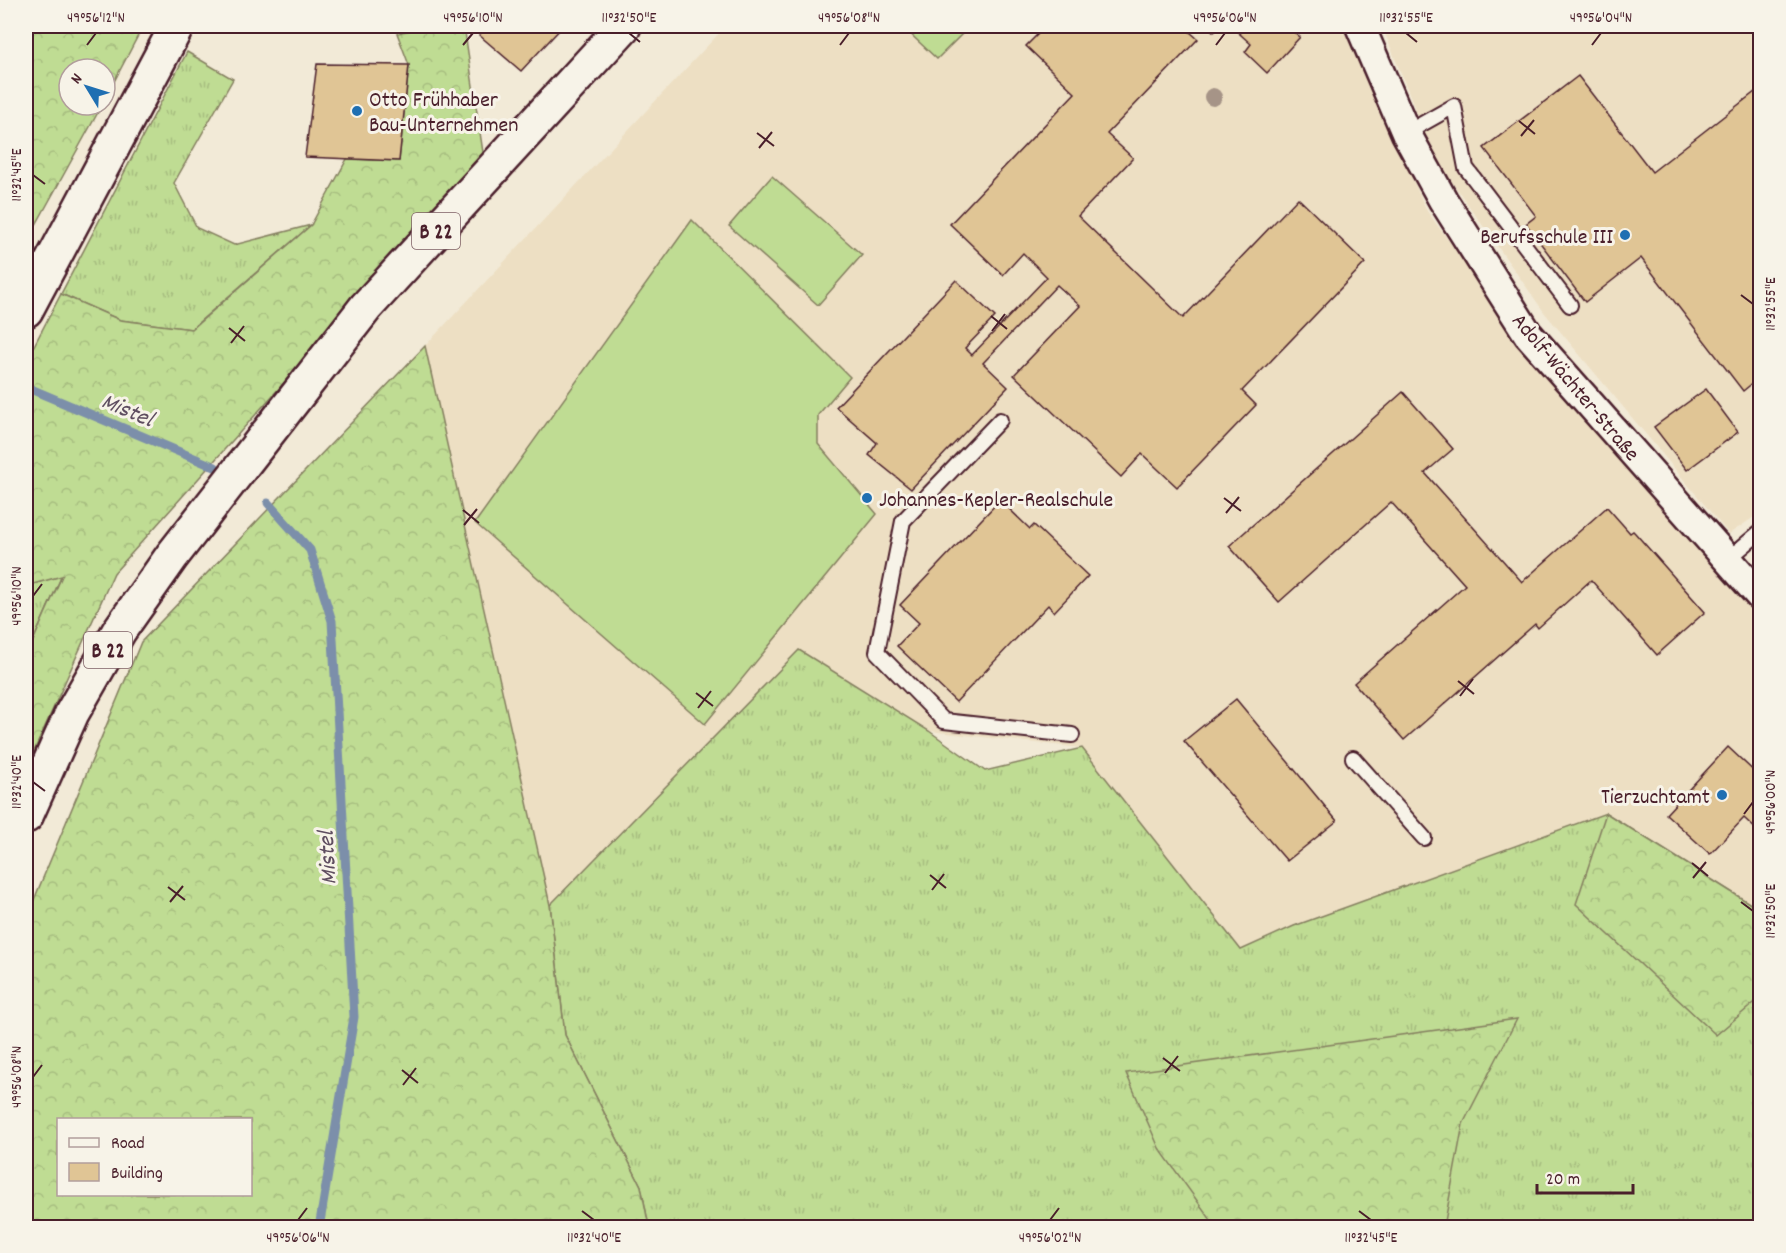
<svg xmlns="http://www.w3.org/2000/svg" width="1786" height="1253" font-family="Dekko,sans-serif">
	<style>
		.built { fill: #eddfc3 }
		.grass { fill: url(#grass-tufts); stroke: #847e5f; stroke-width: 1.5 }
		.forest { fill: url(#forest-crowns); stroke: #847e5f; stroke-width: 1.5; fill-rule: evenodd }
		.pitch { fill: #bfdc93; stroke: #847e5f; stroke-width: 1.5 }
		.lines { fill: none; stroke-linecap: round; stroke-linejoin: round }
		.stream { stroke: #7c8faa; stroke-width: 9 }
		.building { fill: #e0c595; stroke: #4a1f2b; stroke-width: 1.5 }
		.lane-casing { stroke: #4a1f2b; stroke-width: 18 }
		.street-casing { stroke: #4a1f2b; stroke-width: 33 }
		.secondary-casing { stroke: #4a1f2b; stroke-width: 38 }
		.primary-casing { stroke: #4a1f2b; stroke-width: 38 }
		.lane { stroke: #f7f3e8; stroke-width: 14 }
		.street { stroke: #f7f3e8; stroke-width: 28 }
		.secondary { stroke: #f7f3e8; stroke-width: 33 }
		.primary { stroke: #f7f3e8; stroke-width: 33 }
		.tree { fill: #a69487 }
		.ticks { fill: none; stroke: #4a1f2b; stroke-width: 2 }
		.poi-dot { fill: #1f6fb2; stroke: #f7f3e8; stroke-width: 2 }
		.labels { text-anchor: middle; stroke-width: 6; stroke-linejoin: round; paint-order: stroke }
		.shield { fill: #f7f3e8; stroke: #7e5f64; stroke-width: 1.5 }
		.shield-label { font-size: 21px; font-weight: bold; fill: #4a1f2b }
		.poi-label { font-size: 22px; fill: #4a1f2b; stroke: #f7f3e8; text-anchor: start }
		.street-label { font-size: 22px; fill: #4a1f2b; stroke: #f7f3e8 }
		.water-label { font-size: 24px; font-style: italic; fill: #5f4e60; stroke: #f7f3e8 }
		.neatline { fill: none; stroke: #4a1f2b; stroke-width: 2 }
		.ticks-label { font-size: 15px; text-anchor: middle; fill: #4a1f2b }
	</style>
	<defs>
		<pattern id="grass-tufts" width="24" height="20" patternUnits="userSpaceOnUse" patternTransform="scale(1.5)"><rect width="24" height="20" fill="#bfdc93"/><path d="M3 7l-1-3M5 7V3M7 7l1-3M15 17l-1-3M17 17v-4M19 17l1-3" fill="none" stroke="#a6bc7f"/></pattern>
		<pattern id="forest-crowns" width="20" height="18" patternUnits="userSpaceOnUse" patternTransform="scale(1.5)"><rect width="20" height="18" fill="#bfdc93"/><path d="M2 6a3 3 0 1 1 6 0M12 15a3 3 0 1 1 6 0" fill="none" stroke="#a6bc7f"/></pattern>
	</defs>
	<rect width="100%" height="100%" fill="#f2ead7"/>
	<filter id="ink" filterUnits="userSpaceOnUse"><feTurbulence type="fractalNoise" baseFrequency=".0167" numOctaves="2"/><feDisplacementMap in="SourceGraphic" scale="12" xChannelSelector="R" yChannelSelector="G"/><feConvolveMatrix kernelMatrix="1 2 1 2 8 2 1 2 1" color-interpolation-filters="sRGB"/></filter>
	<g filter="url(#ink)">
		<g class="built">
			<path d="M 726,26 L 1343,26 L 1427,211 L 1492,300 L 1672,518 L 1760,611 L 1760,910 L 1606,813 L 1294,926 L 1241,950 L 1082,748 L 929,731 L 799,650 L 550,905 L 425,346 Z"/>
			<path d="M 1382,26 L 1760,26 L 1760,513 L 1729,534 L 1544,312 L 1435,158 Z"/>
		</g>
		<g class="grass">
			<path d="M 187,52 L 233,79 L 174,183 L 197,228 L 234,245 L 311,225 L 191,329 L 120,320 L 61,294 Z"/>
			<path d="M 62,575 L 26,657 L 26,586 Z"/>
			<path d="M 799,650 L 929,731 L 985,771 L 1082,748 L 1241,950 L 1294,926 L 1606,813 L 1760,910 L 1760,1227 L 649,1227 L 641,1186 L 565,1035 L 550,905 Z"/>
			<path d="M 26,1188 L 31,1191 L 29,1227 L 26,1227 Z"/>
		</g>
		<g class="forest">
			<path d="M 26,26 L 143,26 L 105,99 L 105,69 L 69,69 L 69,105 L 102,105 L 26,243 Z"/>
			<path d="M 432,26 L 464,26 L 484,159 L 114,573 L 26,769 L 26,657 L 62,576 L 26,586 L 26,361 L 61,294 L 120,320 L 192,329 L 311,225 L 347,159 L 399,161 L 409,65 L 397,33 Z"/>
			<path d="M 425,346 L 550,905 L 565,1035 L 641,1186 L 649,1227 L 29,1227 L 31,1192 L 26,1188 L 26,919 L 141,642 ZM 58,1120 L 250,1120 L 250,1194 L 58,1194 Z"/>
			<path d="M 1606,813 L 1760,910 L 1760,998 L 1716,1035 L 1576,904 Z"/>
			<path d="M 1517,1019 L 1463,1124 L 1444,1227 L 1216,1227 L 1159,1148 L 1126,1073 Z"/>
		</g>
		<g class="pitch">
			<path d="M 902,26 L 970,26 L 937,59 Z"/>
			<path d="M 772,176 L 862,255 L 818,305 L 729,226 Z"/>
			<path d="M 692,220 L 850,377 L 818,415 L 818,444 L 877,514 L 705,724 L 475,523 Z"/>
		</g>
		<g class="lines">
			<g class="stream">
				<path d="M 26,387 L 215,467"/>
				<path d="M 268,503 L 310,550 L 332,621 L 354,1017 L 319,1228"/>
			</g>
		</g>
		<g class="building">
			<path d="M 488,26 L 563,26 L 521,71 L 479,35 Z"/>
			<path d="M 1046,26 L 1183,26 L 1198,39 L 1107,134 L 1133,158 L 1078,216 L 1183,318 L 1298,198 L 1365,263 L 1242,391 L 1256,405 L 1177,487 L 1142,454 L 1121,477 L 1014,375 L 1080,306 L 1057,285 L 983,363 L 1008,387 L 911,489 L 869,455 L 877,443 L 836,407 L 956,280 L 995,317 L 965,348 L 972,355 L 1047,277 L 1023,253 L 1003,275 L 950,224 L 1075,93 L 1026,46 Z"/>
			<path d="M 1207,26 L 1220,26 L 1214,32 Z"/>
			<path d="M 1231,26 L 1294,26 L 1291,29 L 1300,37 L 1267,73 L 1245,52 L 1251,44 Z"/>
			<path d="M 317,64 L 409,65 L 399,161 L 305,157 Z"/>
			<path d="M 1578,76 L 1652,172 L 1760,88 L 1760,377 L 1743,391 L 1641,258 L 1585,302 L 1526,224 L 1536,216 L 1484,148 Z"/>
			<path d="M 1706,389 L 1738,432 L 1687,470 L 1654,427 Z"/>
			<path d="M 1403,392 L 1453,449 L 1425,473 L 1522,582 L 1607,507 L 1630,533 L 1633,531 L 1635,533 L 1705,612 L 1657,655 L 1591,580 L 1538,628 L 1535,624 L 1404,740 L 1354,683 L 1465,585 L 1391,502 L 1279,602 L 1229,546 Z"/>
			<path d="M 1000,500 L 1030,529 L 1034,525 L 1088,576 L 1054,612 L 1048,605 L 956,702 L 897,646 L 919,623 L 900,605 Z"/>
			<path d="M 1236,699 L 1337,821 L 1287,861 L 1184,741 Z"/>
			<path d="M 1728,747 L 1760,777 L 1760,833 L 1744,818 L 1710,854 L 1666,814 Z"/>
		</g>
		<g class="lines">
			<defs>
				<g id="lane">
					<path d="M 1406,133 L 1454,106 L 1466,168 L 1570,305"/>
					<path d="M 1000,420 L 903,521 L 877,652 L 944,721 L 1072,735"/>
					<path d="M 1727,560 L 1760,532"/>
					<path d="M 1353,758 L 1424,838"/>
				</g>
				<path id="street" d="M 1360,26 L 1406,133 L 1443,200 L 1528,334 L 1760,596"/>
				<path id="secondary" d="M 26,310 L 177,26"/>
				<path id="primary" d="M 26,816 L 72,713 L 119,631 L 172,556 L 366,307 L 624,26"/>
			</defs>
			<use href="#lane" class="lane-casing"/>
			<use href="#street" class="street-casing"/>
			<use href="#secondary" class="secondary-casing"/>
			<use href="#primary" class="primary-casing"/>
			<use href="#lane" class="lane"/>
			<use href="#street" class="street"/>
			<use href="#secondary" class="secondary"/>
			<use href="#primary" class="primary"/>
		</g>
		<circle class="tree" cx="1213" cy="97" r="9"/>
	</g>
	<path class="ticks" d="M 629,33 L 640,42M 1406,33 L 1417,42M 87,45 L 96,33M 463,45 L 473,33M 840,45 L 849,33M 1216,45 L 1225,33M 1592,45 L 1601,33M 1519,121 L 1535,134M 757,133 L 774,146M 1521,136 L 1534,120M 759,148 L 772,132M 33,175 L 45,184M 1741,295 L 1753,304M 991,316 L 1007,329M 229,328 L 245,341M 992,331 L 1005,314M 231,343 L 244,326M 1224,498 L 1241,511M 463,510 L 479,523M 1226,513 L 1239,497M 464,525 L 477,509M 33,596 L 42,584M 1458,681 L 1474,694M 696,693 L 713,706M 1460,696 L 1473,679M 698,708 L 711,691M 33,782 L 45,791M 1744,814 L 1753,802M 1692,863 L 1708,876M 930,875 L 946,888M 1693,878 L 1706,862M 168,887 L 185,900M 932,890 L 944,874M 170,902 L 183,886M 1741,902 L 1753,911M 1163,1058 L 1180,1071M 402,1070 L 418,1083M 1165,1073 L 1178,1056M 33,1077 L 42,1065M 403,1085 L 416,1068M 582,1211 L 594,1220M 1359,1211 L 1371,1220M 298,1220 L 307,1208M 1050,1220 L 1059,1208"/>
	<g class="poi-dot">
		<circle cx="357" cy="111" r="6"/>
		<circle cx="1625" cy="235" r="6"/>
		<circle cx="867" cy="498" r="6"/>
		<circle cx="1722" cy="795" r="6"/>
	</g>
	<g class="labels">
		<g class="shield">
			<rect x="412" y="213" width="48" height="36" rx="4.5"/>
			<rect x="84" y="632" width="48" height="36" rx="4.5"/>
		</g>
		<g class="shield-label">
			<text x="436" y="238">B 22</text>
			<text x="108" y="657">B 22</text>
		</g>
		<g class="poi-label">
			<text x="369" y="106">Otto Frühhaber<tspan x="369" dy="25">Bau-Unternehmen</tspan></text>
			<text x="1613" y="243" text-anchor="end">Berufsschule III</text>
			<text x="879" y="506">Johannes-Kepler-Realschule</text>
			<text x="1710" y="803" text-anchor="end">Tierzuchtamt</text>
		</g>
		<g class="street-label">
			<text transform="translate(1577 386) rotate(50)" y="8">Adolf-Wächter-Straße</text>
		</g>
		<g class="water-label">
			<text transform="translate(128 409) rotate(23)" y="8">Mistel</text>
			<text transform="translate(326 858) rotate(-93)" y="8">Mistel</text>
		</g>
	</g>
	<rect width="1786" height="1253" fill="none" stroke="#f7f3e8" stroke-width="66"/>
	<rect x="57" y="1118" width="195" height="78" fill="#f7f3e8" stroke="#b29e9c" stroke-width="1.5"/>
	<rect x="69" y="1138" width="30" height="9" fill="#f7f3e8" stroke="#b29e9c" stroke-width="1.5"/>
	<text x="111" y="1148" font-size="18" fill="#4a1f2b">Road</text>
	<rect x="69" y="1163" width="30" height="18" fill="#e0c595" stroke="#b29e9c" stroke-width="1.5"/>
	<text x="111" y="1178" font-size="18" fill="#4a1f2b">Building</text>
	<g transform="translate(87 87) rotate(308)"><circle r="28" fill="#f7f3e8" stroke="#b29e9c" stroke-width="1.5"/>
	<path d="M0-4.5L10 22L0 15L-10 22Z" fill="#1f6fb2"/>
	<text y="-9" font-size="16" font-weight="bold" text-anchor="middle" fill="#4a1f2b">N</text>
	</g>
	<path d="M1537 1184v9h96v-9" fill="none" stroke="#4a1f2b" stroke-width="3"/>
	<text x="1546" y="1184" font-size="18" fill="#4a1f2b" stroke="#f7f3e8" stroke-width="4.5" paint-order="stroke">20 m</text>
	<rect x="33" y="33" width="1720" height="1187" class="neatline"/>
	<g class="ticks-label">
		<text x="96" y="22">49°56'12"N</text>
		<text x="473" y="22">49°56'10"N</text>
		<text x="629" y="22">11°32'50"E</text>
		<text x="849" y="22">49°56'08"N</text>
		<text x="1225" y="22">49°56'06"N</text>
		<text x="1406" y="22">11°32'55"E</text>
		<text x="1601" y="22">49°56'04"N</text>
		<text transform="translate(16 175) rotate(-90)" y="5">11°32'45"E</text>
		<text transform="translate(1770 304) rotate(-90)" y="5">11°32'55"E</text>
		<text transform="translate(16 596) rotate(-90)" y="5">49°56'10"N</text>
		<text transform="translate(16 782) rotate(-90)" y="5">11°32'40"E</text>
		<text transform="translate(1770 802) rotate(-90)" y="5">49°56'00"N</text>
		<text transform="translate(1770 911) rotate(-90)" y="5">11°32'50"E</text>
		<text transform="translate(16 1077) rotate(-90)" y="5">49°56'08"N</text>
		<text x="298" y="1242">49°56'06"N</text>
		<text x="594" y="1242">11°32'40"E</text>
		<text x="1050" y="1242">49°56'02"N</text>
		<text x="1371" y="1242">11°32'45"E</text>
	</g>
</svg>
